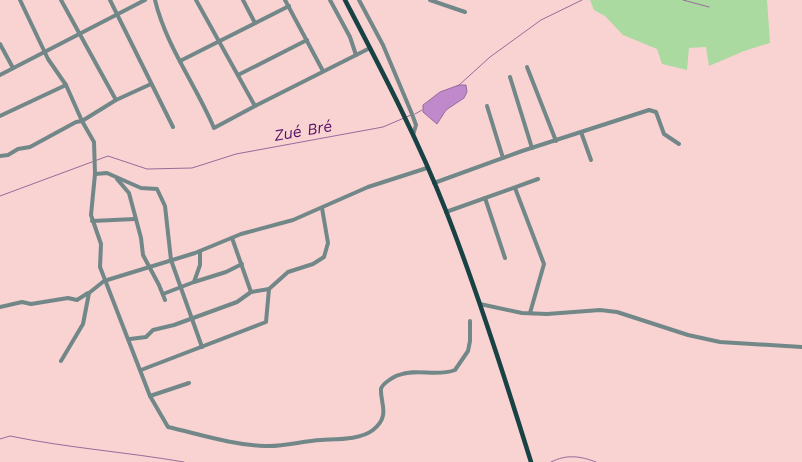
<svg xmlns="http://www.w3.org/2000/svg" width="802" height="462" font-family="'Work Sans',sans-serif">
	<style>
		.green { fill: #aadaa0 }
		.water { fill: #c089cc; stroke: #976b9a }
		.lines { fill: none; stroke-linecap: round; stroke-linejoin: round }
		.stream { stroke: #976b9a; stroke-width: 1 }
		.minor { stroke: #728788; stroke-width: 4 }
		.major { stroke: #184244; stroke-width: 4.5 }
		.labels { text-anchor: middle; stroke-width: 5; stroke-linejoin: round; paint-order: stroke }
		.water-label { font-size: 16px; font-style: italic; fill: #581366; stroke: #f9d3d2 }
	</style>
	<rect width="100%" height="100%" fill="#f9d3d2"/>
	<path class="green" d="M 590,0 L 767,0 L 770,43 L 744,51 L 709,66 L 706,47 L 689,48 L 687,70 L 662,64 L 657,49 L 623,35 L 605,16 L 594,10 Z"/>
	<path class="water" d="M 459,85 L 466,85 L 467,92 L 464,98 L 446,110 L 437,124 L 423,112 L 423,105 L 440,92 Z"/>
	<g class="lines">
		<g class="stream">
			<path d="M 683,0 L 709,7"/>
			<path d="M 458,86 L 490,57 L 541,20 L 582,0"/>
			<path d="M 415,114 L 422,110"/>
			<path d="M 0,196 L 108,156 L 147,169 L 192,168 L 236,154 L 383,127 L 411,115"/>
			<path d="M 0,439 L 10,436 C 68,448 126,452 184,462"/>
			<path d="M 551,462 C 567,454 580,456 596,462"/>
		</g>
		<g class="minor">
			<path d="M 20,0 L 48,59 L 66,85 L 82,121 L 94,142 L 95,174 L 91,215 L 101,244 L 100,267 L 150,396 L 168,427 C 199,434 232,445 265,446 C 284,447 302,441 321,440 C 337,439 360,440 373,430 C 391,416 380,403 381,389 C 382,384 394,376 399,375 C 416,368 437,377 455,370 L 468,351 L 470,341 L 470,321"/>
			<path d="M 61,0 L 116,100"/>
			<path d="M 110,0 L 173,127"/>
			<path d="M 155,0 C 166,46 196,85 214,128 L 255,106 L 196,0"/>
			<path d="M 243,0 L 255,23"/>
			<path d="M 285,0 L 323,71"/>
			<path d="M 330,0 L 350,37 L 356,55"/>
			<path d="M 359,0 L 383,45 L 412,114 L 416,125 L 413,135"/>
			<path d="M 430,0 L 465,12"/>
			<path d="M 0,44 L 13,68"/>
			<path d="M 180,61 L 289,6"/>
			<path d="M 527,67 L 556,141"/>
			<path d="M 0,75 L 145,0"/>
			<path d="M 238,75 L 307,40"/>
			<path d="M 510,77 L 532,148"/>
			<path d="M 255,106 L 370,48"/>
			<path d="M 487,106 L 503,158"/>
			<path d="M 0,116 L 66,85"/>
			<path d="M 581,132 L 591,160"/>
			<path d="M 0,156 L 8,155 L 18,149 L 30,147 L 76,122 L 82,121 L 116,100 L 151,84"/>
			<path d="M 95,174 L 107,173 L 141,188 L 157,189 L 165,206 L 171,260 L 202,347"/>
			<path d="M 117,179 L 129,193 L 141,238 L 143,255 L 159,285 L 165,300"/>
			<path d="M 434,183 L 522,151 L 649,110 L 656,112 L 664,134 L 679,144"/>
			<path d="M 515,188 L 544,264 L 530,313"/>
			<path d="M 485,198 L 505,258"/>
			<path d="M 446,212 L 538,179"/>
			<path d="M 92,221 L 135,219"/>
			<path d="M 232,238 L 251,292"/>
			<path d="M 194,282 L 226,272 L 242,264"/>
			<path d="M 163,294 L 194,282 L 200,265 L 200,251"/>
			<path d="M 480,304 L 522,313 L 547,314 L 600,310 L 617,312 L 688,335 L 720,342 L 802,347"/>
			<path d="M 0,307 L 22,302 L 31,304 L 68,298 L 77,300 L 88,293"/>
			<path d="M 130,339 L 146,337 L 153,330 L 174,325 L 237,302 L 251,292 L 269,289"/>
			<path d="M 61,361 L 83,324 L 89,293 L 104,281 L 195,253 L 241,234 L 293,220 L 368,187 L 427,168"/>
			<path d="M 141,370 L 266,322 L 269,289 L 288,272 L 313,264 L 324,257 L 328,243 L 322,208"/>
			<path d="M 150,396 L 189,383"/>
		</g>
		<path class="major" d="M 345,0 C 381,69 418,139 446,211 C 478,293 505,378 531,462"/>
	</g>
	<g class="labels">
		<g class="water-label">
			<text transform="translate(303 130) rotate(-10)" y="6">Zué Bré</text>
		</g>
	</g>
</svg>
